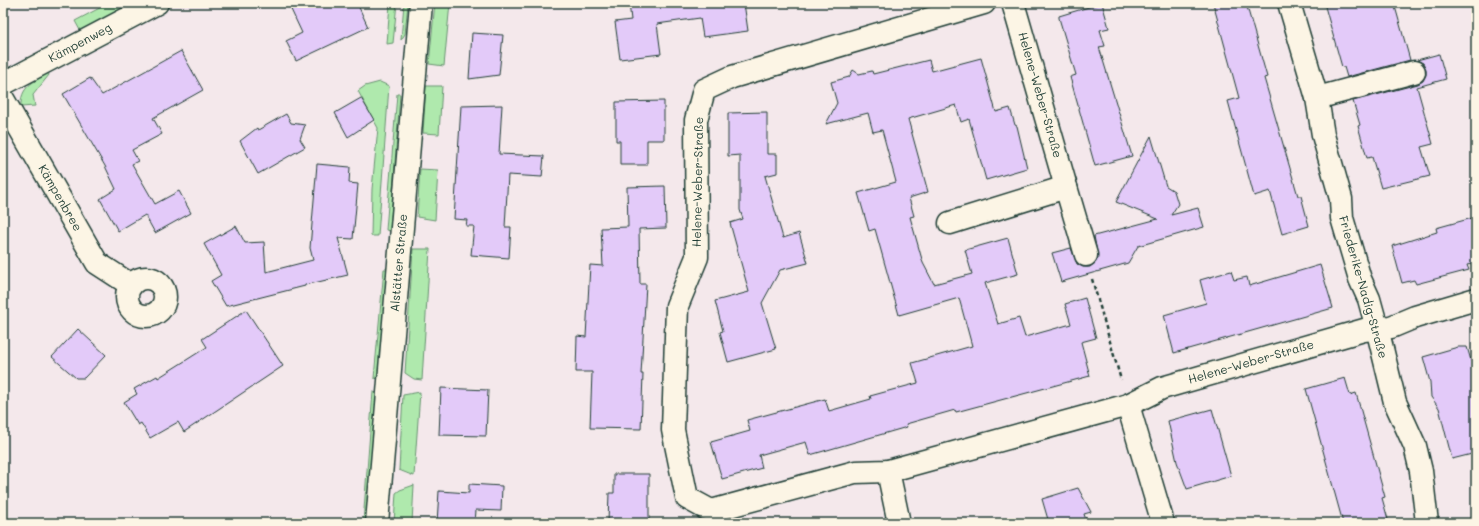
<svg xmlns="http://www.w3.org/2000/svg" width="1479" height="526" font-family="Mali,sans-serif">
	<style>
		.green { fill: #afe9ad; stroke: #679370 }
		.building { fill: #e3caf9; stroke: #1f3d34 }
		.lines { fill: none; stroke-linecap: round; stroke-linejoin: round }
		.minor-casing { stroke: #1f3d34; stroke-width: 25 }
		.path { stroke: #1f3d34; stroke-width: 2.5; stroke-dasharray: 4 3; stroke-linecap: butt }
		.minor { stroke: #fcf5e5; stroke-width: 22 }
		.labels { text-anchor: middle; stroke-width: 3; stroke-linejoin: round; paint-order: stroke }
		.street-label { font-size: 12px; fill: #1f3d34; stroke: #fcf5e5 }
	</style>
	<rect width="100%" height="100%" fill="#f4e8eb"/>
	<filter id="ink" filterUnits="userSpaceOnUse"><feTurbulence type="fractalNoise" baseFrequency=".025" numOctaves="2"/><feDisplacementMap in="SourceGraphic" scale="8" xChannelSelector="R" yChannelSelector="G"/><feConvolveMatrix kernelMatrix="1 2 1 2 8 2 1 2 1" color-interpolation-filters="sRGB"/></filter>
	<g filter="url(#ink)">
		<g class="green">
			<path d="M 109,3 L 140,3 L 82,34 L 75,21 Z"/>
			<path d="M 390,3 L 397,3 L 393,43 L 387,44 Z"/>
			<path d="M 404,3 L 408,3 L 405,34 L 401,40 Z"/>
			<path d="M 435,3 L 450,3 L 444,66 L 429,64 Z"/>
			<path d="M 48,73 L 49,75 L 33,95 L 35,106 L 21,107 C 20,87 33,82 48,73 Z"/>
			<path d="M 380,82 L 389,86 L 378,236 L 371,236 L 372,189 L 378,128 L 358,91 L 365,86 Z"/>
			<path d="M 426,86 L 442,86 L 439,134 L 423,133 Z"/>
			<path d="M 397,94 L 400,94 L 390,231 L 386,230 Z"/>
			<path d="M 420,169 L 438,170 L 435,220 L 417,217 Z"/>
			<path d="M 413,249 L 430,249 L 422,380 L 414,379 L 405,373 Z"/>
			<path d="M 384,269 L 387,269 L 379,379 L 374,378 Z"/>
			<path d="M 373,392 L 378,393 L 368,523 L 363,523 Z"/>
			<path d="M 420,392 L 414,476 L 399,470 L 403,395 Z"/>
			<path d="M 414,485 L 412,523 L 394,523 L 396,493 L 400,490 Z"/>
		</g>
		<g class="building">
			<path d="M 288,3 L 357,3 L 368,27 L 296,61 L 286,41 L 302,33 Z"/>
			<path d="M 629,3 L 744,3 L 748,31 L 703,37 L 700,18 L 657,24 L 661,54 L 620,59 L 615,22 L 631,20 Z"/>
			<path d="M 1102,3 L 1109,28 L 1100,30 L 1105,46 L 1099,47 L 1132,156 L 1095,166 L 1070,77 L 1076,75 L 1059,18 L 1059,16 Z"/>
			<path d="M 1213,3 L 1246,3 L 1267,77 L 1264,78 L 1298,196 L 1301,196 L 1309,226 L 1282,234 L 1270,191 L 1254,196 L 1228,101 L 1239,98 Z"/>
			<path d="M 1324,3 L 1394,3 L 1410,60 L 1347,77 L 1344,67 L 1342,67 Z"/>
			<path d="M 472,33 L 503,35 L 499,75 L 469,79 Z"/>
			<path d="M 181,51 L 203,90 L 153,118 L 162,134 L 132,150 L 138,161 L 132,164 L 155,204 L 179,191 L 191,213 L 155,233 L 145,215 L 118,231 L 100,199 L 116,189 L 105,166 L 63,94 L 90,78 L 102,95 Z"/>
			<path d="M 1439,54 L 1446,79 L 1417,87 L 1433,144 L 1421,147 L 1430,176 L 1381,188 L 1372,157 L 1367,158 L 1358,126 L 1360,125 L 1353,101 L 1418,84 L 1423,81 L 1426,75 L 1426,69 L 1423,63 L 1417,60 Z"/>
			<path d="M 981,58 L 996,112 L 1010,108 L 1015,125 L 1017,126 L 1027,168 L 986,180 L 969,119 L 961,122 L 956,105 L 908,119 L 928,192 L 909,198 L 914,216 L 910,217 L 923,263 L 934,284 L 972,274 L 965,250 L 1008,238 L 1018,274 L 985,283 L 998,324 L 1019,318 L 1025,337 L 1050,330 L 1071,324 L 1065,304 L 1085,298 L 1096,338 L 1081,342 L 1090,376 L 956,412 L 955,410 L 906,424 L 907,427 L 810,455 L 806,442 L 759,455 L 762,468 L 722,479 L 711,442 L 750,431 L 747,420 L 825,399 L 829,411 L 871,399 L 870,396 L 918,383 L 912,363 L 972,346 L 959,298 L 899,315 L 875,229 L 869,231 L 858,193 L 896,182 L 882,130 L 873,132 L 868,113 L 826,124 L 837,103 L 831,82 L 849,77 L 853,70 L 859,74 L 872,71 L 873,74 L 929,60 L 932,71 Z"/>
			<path d="M 361,98 L 374,120 L 348,137 L 335,113 Z"/>
			<path d="M 664,101 L 664,140 L 647,140 L 647,165 L 620,165 L 620,141 L 616,141 L 616,102 Z"/>
			<path d="M 502,105 L 499,154 L 544,156 L 542,177 L 508,175 L 505,227 L 511,227 L 509,258 L 471,255 L 474,226 L 466,226 L 467,220 L 454,219 L 461,106 Z"/>
			<path d="M 767,112 L 767,154 L 777,154 L 777,173 L 765,176 L 783,238 L 799,233 L 808,263 L 780,270 L 762,303 L 776,349 L 728,362 L 720,332 L 723,331 L 715,301 L 749,292 L 730,223 L 743,219 L 740,210 L 740,155 L 728,156 L 728,113 Z"/>
			<path d="M 286,114 L 291,123 L 305,125 L 300,139 L 305,147 L 258,174 L 240,141 L 257,128 L 258,130 Z"/>
			<path d="M 1151,136 L 1166,186 L 1174,191 L 1178,204 L 1171,215 L 1198,208 L 1204,227 L 1138,246 L 1128,263 L 1061,282 L 1052,253 L 1071,248 L 1077,264 L 1083,267 L 1090,267 L 1095,263 L 1098,258 L 1094,236 L 1158,219 L 1116,202 Z"/>
			<path d="M 317,164 L 350,167 L 349,183 L 358,184 L 353,239 L 338,238 L 348,275 L 305,285 L 305,286 L 226,306 L 211,281 L 221,275 L 204,244 L 236,226 L 245,243 L 264,242 L 266,272 L 313,260 L 310,248 Z"/>
			<path d="M 665,186 L 666,228 L 639,229 L 640,284 L 646,284 L 641,374 L 643,374 L 641,429 L 590,428 L 592,372 L 576,372 L 577,336 L 586,337 L 590,265 L 603,266 L 601,228 L 628,227 L 627,187 Z"/>
			<path d="M 1476,217 L 1476,263 L 1467,265 L 1469,270 L 1416,284 L 1414,280 L 1402,283 L 1392,246 L 1437,232 L 1436,228 Z"/>
			<path d="M 1320,265 L 1333,308 L 1174,353 L 1164,315 L 1206,303 L 1200,280 L 1231,271 L 1234,280 L 1247,277 L 1249,286 Z"/>
			<path d="M 246,310 L 283,366 L 184,432 L 178,422 L 150,438 L 141,423 L 138,425 L 124,402 L 137,394 L 134,389 L 157,376 L 158,378 L 207,347 L 202,339 Z"/>
			<path d="M 78,329 L 106,355 L 84,378 L 76,378 L 52,357 Z"/>
			<path d="M 1458,347 L 1467,347 L 1476,377 L 1476,453 L 1452,459 L 1439,408 L 1431,397 L 1430,382 L 1423,357 Z"/>
			<path d="M 1345,378 L 1350,395 L 1356,393 L 1385,497 L 1382,498 L 1389,523 L 1343,523 L 1306,389 Z"/>
			<path d="M 441,388 L 488,390 L 486,436 L 439,435 Z"/>
			<path d="M 1212,409 L 1231,476 L 1187,489 L 1177,462 L 1168,421 Z"/>
			<path d="M 614,474 L 649,474 L 649,522 L 608,523 L 609,493 L 614,493 Z"/>
			<path d="M 469,484 L 502,486 L 501,511 L 476,510 L 475,523 L 437,523 L 439,491 L 469,493 Z"/>
			<path d="M 1078,488 L 1091,512 L 1084,514 L 1087,523 L 1049,523 L 1042,499 Z"/>
		</g>
		<g class="lines">
			<defs>
				<g id="minor">
					<path d="M 984,3 L 732,77 L 704,90 L 696,120 L 697,257 L 677,306 L 673,430 L 687,498 L 711,511 L 855,472 L 888,471 L 1128,405 L 1162,388 L 1364,330 L 1391,327 L 1415,317 L 1476,299"/>
					<path d="M 1289,3 L 1317,98 L 1323,135 L 1341,199 L 1342,218 L 1360,279 L 1369,299 L 1377,328 L 1395,402 L 1415,446 L 1421,471 L 1427,523"/>
					<path d="M 3,84 L 157,3"/>
					<path d="M 1317,98 L 1414,72"/>
					<path d="M 3,99 L 97,263 L 131,285"/>
					<path d="M 1066,187 L 1086,255"/>
					<path d="M 950,223 L 1066,187 L 1013,3"/>
					<circle cx="146" cy="297" r="19"/>
					<path d="M 1128,405 L 1163,523"/>
					<path d="M 888,471 L 899,523"/>
					<path d="M 377,523 L 421,3"/>
				</g>
			</defs>
			<use href="#minor" class="minor-casing"/>
			<path class="path" d="M 1092,279 L 1121,380"/>
			<use href="#minor" class="minor"/>
		</g>
	</g>
	<g class="labels">
		<g class="street-label">
			<text transform="translate(80 43) rotate(-28)" y="4">Kämpenweg</text>
			<text transform="translate(1040 95) rotate(74)" y="4">Helene-Weber-Straße</text>
			<text transform="translate(698 182) rotate(-89)" y="4">Helene-Weber-Straße</text>
			<text transform="translate(60 198) rotate(60)" y="4">Kämpenbree</text>
			<text transform="translate(399 263) rotate(-85)" y="4">Alstätter Straße</text>
			<text transform="translate(1363 287) rotate(74)" y="4">Friederike-Nadig-Straße</text>
			<text transform="translate(1251 362) rotate(-16)" y="4">Helene-Weber-Straße</text>
		</g>
	</g>
	<rect width="1479" height="526" fill="none" stroke="#fcf5e5" stroke-width="16"/>
	<rect x="8" y="8" width="1463" height="510" fill="none" stroke="#1f3d34" stroke-width="1.5" filter="url(#ink)"/>
</svg>
